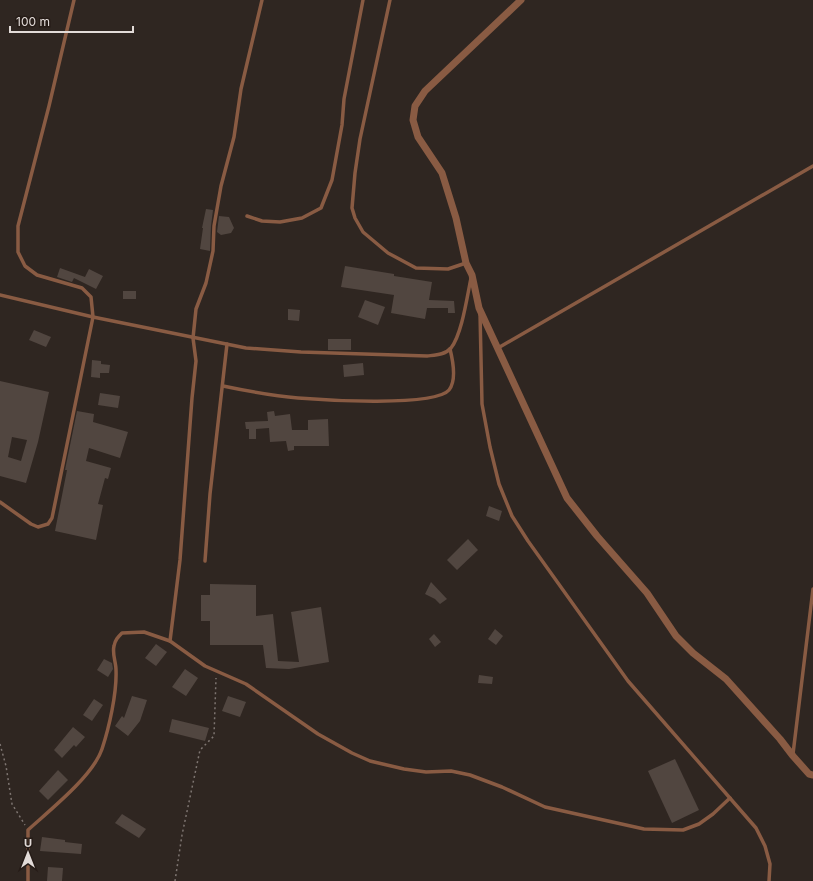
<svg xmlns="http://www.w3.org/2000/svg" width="813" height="881" font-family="Inter,sans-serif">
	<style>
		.building { fill: #514640; fill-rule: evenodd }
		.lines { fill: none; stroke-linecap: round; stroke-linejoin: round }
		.path { stroke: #7e7571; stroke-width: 1.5; stroke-dasharray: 2 3; stroke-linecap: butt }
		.lane { stroke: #895b43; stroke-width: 3.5 }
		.street { stroke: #895b43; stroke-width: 7 }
	</style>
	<rect width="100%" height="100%" fill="#2f2621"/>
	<g class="building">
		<path d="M 206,209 L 213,210 L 211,226 L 210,251 L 200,249 L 203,228 L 202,228 Z"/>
		<path d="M 219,216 L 229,217 L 234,228 L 231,233 L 221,235 L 217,232 Z"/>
		<path d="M 345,266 L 394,274 L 394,276 L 432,282 L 429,300 L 454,301 L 455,313 L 448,313 L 448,308 L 427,308 L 425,319 L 391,313 L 394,295 L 341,287 Z"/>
		<path d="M 60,268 L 85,277 L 89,269 L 103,276 L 96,289 L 74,278 L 72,282 L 57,277 Z"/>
		<rect x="123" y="291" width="13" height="8"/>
		<path d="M 365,300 L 385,307 L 378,325 L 358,317 Z"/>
		<path d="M 288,309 L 300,310 L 299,321 L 288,320 Z"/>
		<path d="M 34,330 L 51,337 L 46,347 L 29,340 Z"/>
		<rect x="328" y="339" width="23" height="11"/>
		<path d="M 92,360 L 101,361 L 101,364 L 110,365 L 109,373 L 100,373 L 100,378 L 91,377 Z"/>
		<path d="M 363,363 L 364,375 L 344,377 L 343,365 Z"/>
		<path d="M 0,381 L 49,392 L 38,442 L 26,483 L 0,476 ZM 12,437 L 27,440 L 21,461 L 8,457 Z"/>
		<path d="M 100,393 L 120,396 L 118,408 L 98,405 Z"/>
		<path d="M 77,411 L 94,414 L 93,422 L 128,432 L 120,458 L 89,448 L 86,461 L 111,468 L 108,479 L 105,478 L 98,504 L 103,505 L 96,540 L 55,531 L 67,470 L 65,470 Z"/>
		<path d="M 274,411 L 275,416 L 290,414 L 292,430 L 308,430 L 308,420 L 328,419 L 329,446 L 294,446 L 294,450 L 288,451 L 286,441 L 270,442 L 269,428 L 256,429 L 256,439 L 249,439 L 249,429 L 246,429 L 245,422 L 268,421 L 267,412 Z"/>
		<path d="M 489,506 L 502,511 L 499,521 L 486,516 Z"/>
		<path d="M 468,539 L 478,550 L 457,570 L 447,560 Z"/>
		<path d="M 431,582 L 447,599 L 440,604 L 435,599 L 425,594 Z"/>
		<path d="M 210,584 L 256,585 L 256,616 L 273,614 L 278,661 L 299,662 L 291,612 L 321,607 L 329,662 L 289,669 L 266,668 L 263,645 L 210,645 L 210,621 L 201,621 L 201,595 L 210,595 Z"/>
		<path d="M 495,629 L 503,636 L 496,645 L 488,639 Z"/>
		<path d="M 434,634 L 441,642 L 435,647 L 429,639 Z"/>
		<path d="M 156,644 L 167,652 L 156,666 L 145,658 Z"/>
		<path d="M 104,659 L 112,663 L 113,669 L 108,677 L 97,670 Z"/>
		<path d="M 185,669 L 198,678 L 186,696 L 172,687 Z"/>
		<path d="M 479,675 L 493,677 L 492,684 L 478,683 Z"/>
		<path d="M 132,696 L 147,700 L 140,721 L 128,736 L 115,726 L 122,716 L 124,718 Z"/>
		<path d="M 228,696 L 246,702 L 240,717 L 222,711 Z"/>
		<path d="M 94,699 L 103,705 L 92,721 L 83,715 Z"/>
		<path d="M 172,719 L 209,728 L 205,741 L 169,732 Z"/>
		<path d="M 73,727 L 85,737 L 76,747 L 74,745 L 62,758 L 54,750 Z"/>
		<path d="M 675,759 L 699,810 L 672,823 L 648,771 Z"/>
		<path d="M 58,770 L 68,780 L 48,800 L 39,791 Z"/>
		<path d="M 122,814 L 146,829 L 139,838 L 115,823 Z"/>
		<path d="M 42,837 L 65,840 L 65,842 L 82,844 L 81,854 L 40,851 Z"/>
		<path d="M 48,867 L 63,868 L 62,881 L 47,881 Z"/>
	</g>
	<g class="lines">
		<g class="path">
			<path d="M 0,744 L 6,766 L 12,804 L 25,825"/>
			<path d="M 175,881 L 182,835 L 200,750 L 214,736 L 216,678"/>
		</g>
		<g class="lane">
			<path d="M 262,0 L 241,89 L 234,137 L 221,186 L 214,226 L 213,251 L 206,283 L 196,309 L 193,338 L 196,361 L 192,398 L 180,560 L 170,641 L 205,666 L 246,684 L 318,734 L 352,753 L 370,761 L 404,769 L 426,772 L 451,771 L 470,775 L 502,787 L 545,807 L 644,829 L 683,830 L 699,824 L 713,814 L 730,798"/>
			<path d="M 390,0 L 360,139 L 355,173 L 352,208 L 355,218 L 363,232 L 388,253 L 416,268 L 448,269 L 466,263"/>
			<path d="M 247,216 L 262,221 L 280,222 L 302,218 L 321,208 L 332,180 L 342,125 L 344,99 L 363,0"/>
			<path d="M 0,295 L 93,317 L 246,348 L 301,352 L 427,356 C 435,355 445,355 451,348 C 462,334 467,297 471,278"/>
			<path d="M 480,313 L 482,404 L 490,447 L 499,484 L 512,516 L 528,541 L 628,681 L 756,828 L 765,846 L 770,864 L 769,881"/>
			<path d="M 498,348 L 813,166"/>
			<path d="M 223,386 C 247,391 273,396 298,398 C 322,400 435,407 449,390 C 457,380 453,361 450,349"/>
			<path d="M 0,502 L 31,524 L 38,527 L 48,524 L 52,518 L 93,317 L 91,297 L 82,288 L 37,275 L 25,266 L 18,252 L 18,226 L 49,106 L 74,0"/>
			<path d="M 205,561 L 210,494 L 227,344"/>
			<path d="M 793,754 L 813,589"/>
			<path d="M 28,881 L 28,830 C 50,810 93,776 102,749 C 109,728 117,693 116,670 C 116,662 112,654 114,646 C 115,640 118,637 122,633 L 144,632 L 170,641"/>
		</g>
		<path class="street" d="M 521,0 L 425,91 L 415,106 L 413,120 L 418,137 L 442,173 L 456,218 L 466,263 L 472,275 L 479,308 L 567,498 L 597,536 L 647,593 L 676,636 L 693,653 L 726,679 L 780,739 L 793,756 L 809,774 L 813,775"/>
	</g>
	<g transform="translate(28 853)" stroke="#261c17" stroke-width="3" paint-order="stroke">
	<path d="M0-3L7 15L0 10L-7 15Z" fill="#e2dbd8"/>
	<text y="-6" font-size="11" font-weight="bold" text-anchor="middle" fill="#e2dbd8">U</text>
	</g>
	<path d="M10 26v6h123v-6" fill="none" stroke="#e2dbd8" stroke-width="2"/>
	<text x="16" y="26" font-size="12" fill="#e2dbd8" stroke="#261c17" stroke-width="3" paint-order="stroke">100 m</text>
</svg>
